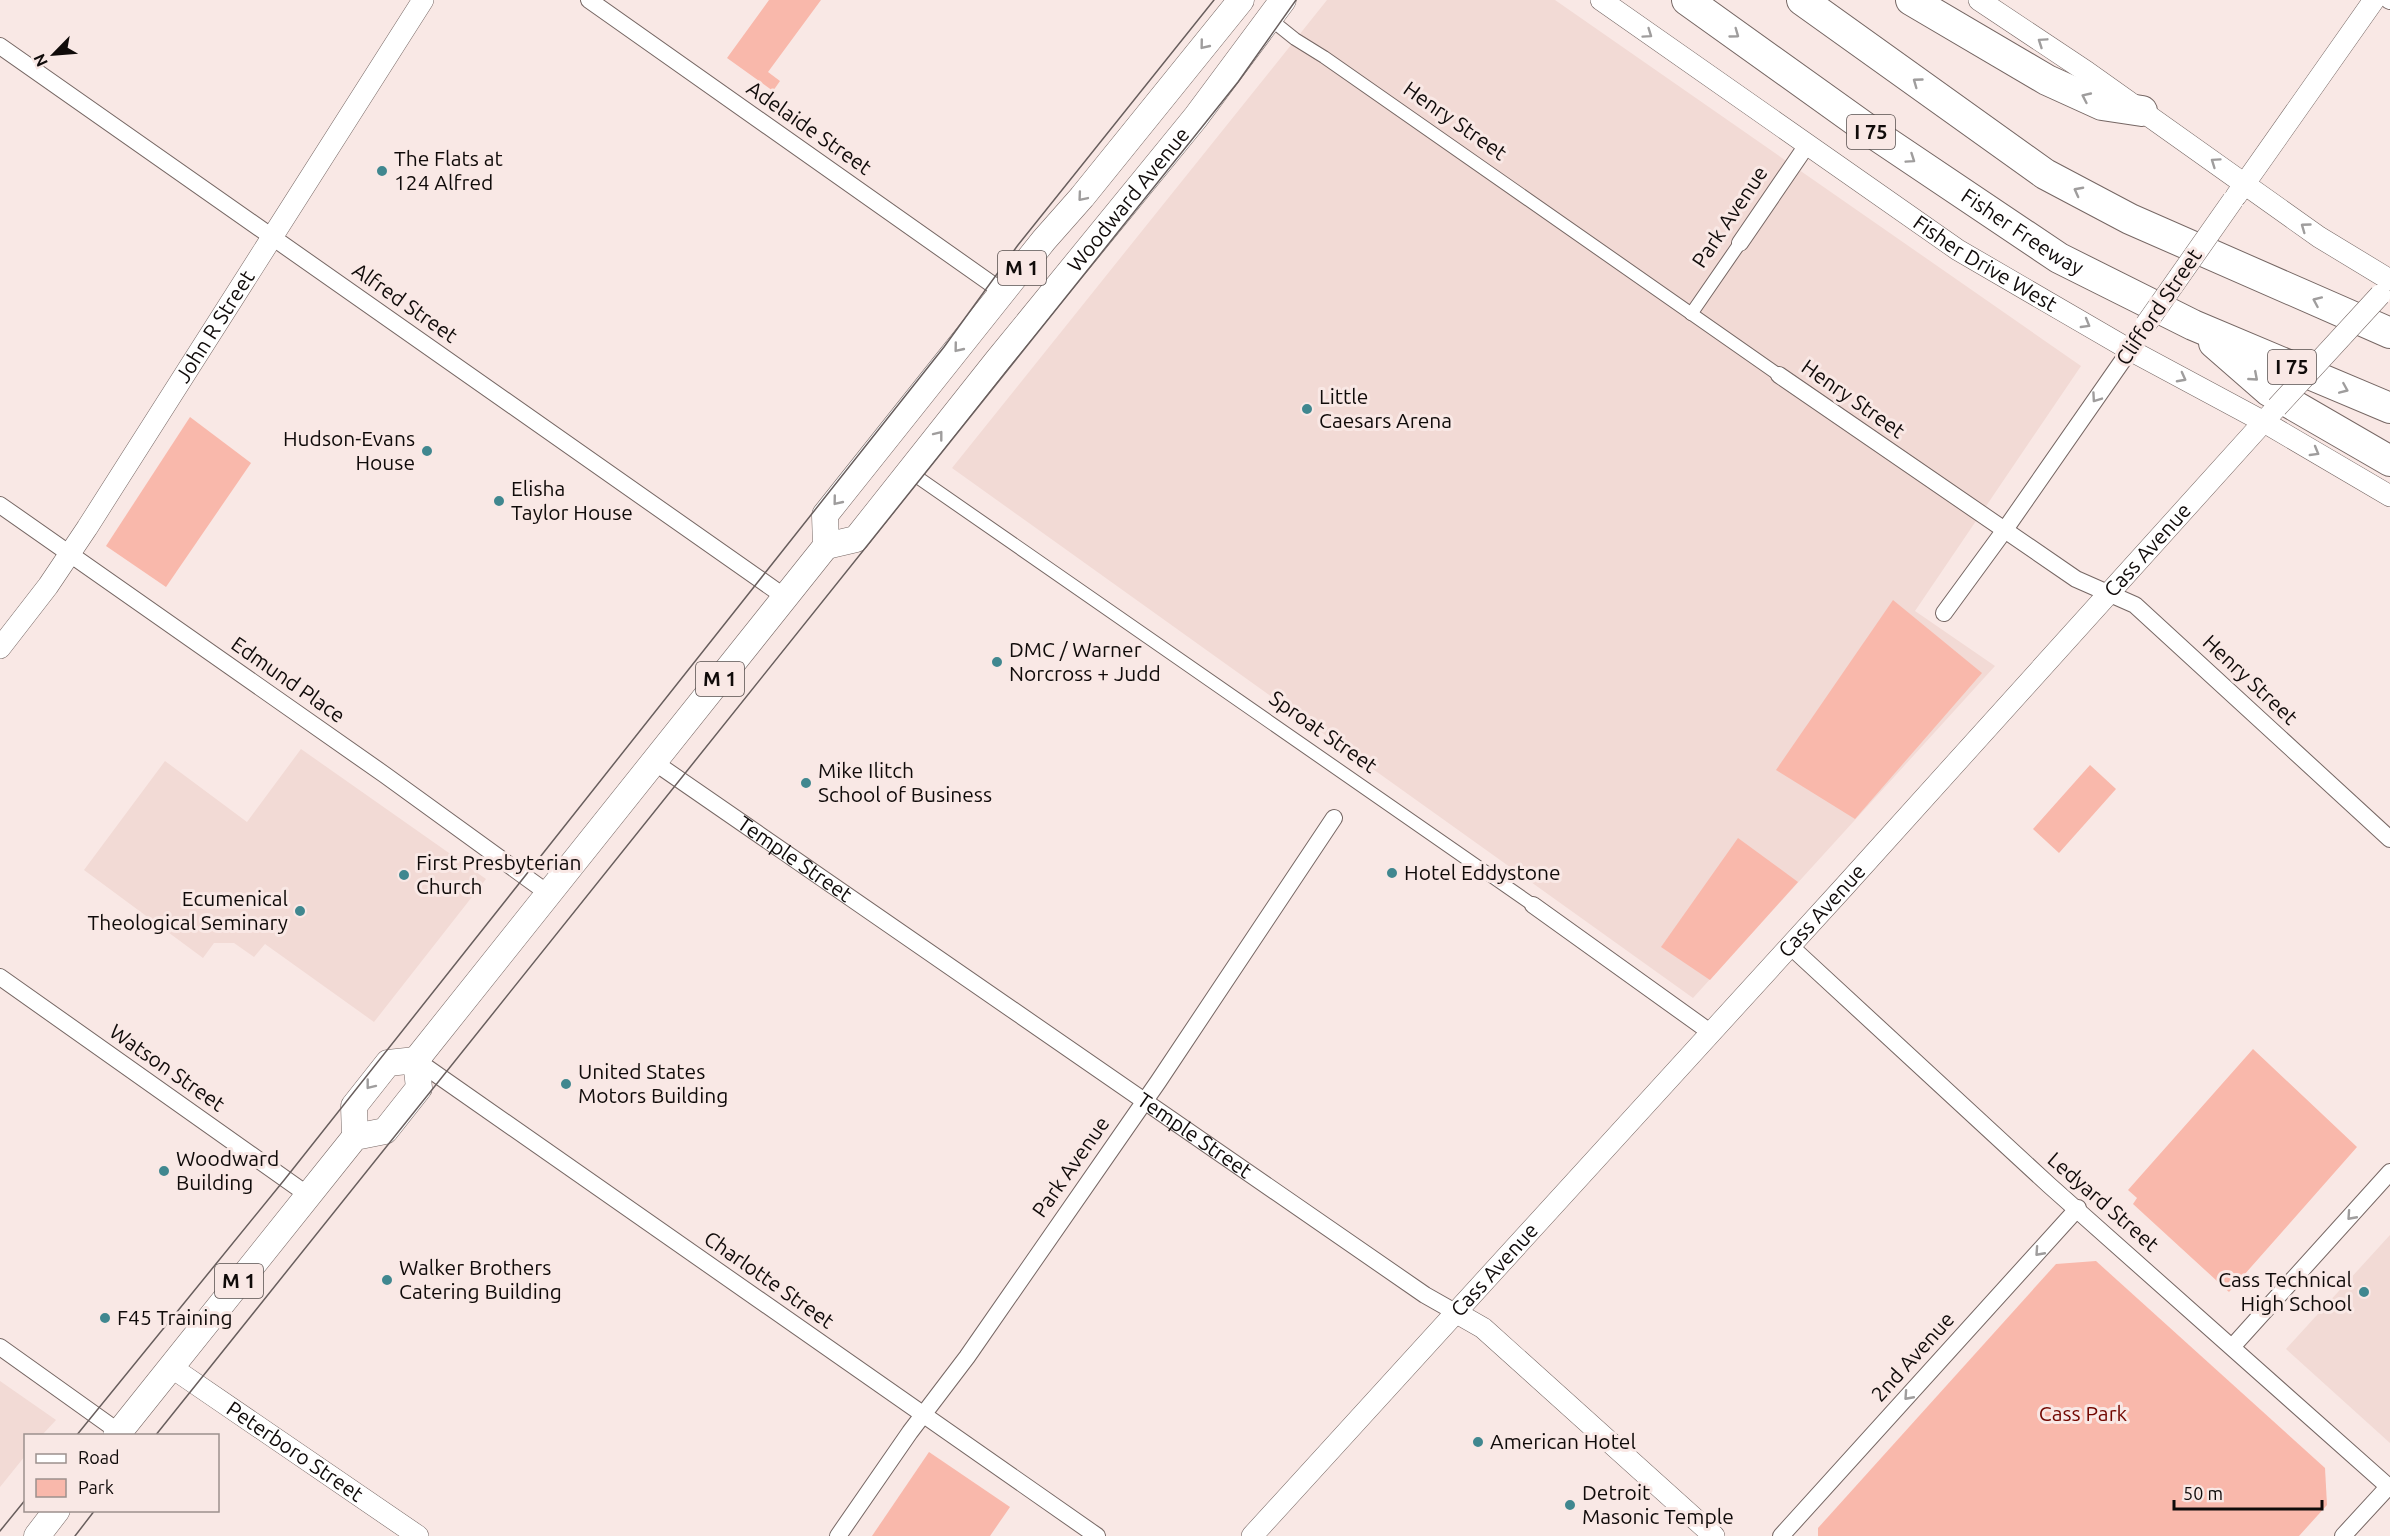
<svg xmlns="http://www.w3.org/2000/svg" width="2390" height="1536" font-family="Ubuntu,sans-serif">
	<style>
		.built { fill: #f2dad5 }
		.green { fill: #f9b8ab }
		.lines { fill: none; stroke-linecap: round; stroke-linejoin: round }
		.pedestrian-casing { stroke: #766764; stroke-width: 14 }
		.minor-casing { stroke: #766764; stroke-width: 18 }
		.tertiary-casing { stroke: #766764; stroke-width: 22 }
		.primary-casing { stroke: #766764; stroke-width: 27 }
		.motorway-casing { stroke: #766764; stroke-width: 32 }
		.pedestrian { stroke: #fff; stroke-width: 12 }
		.minor { stroke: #fff; stroke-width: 16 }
		.tertiary { stroke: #fff; stroke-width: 21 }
		.primary { stroke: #fff; stroke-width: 26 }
		.motorway { stroke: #fff; stroke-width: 30 }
		.tram { stroke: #685e5d; stroke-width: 1.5 }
		.tertiary-bridge-casing { stroke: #766764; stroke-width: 22; stroke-linecap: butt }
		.tertiary-bridge { stroke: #fff; stroke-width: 21 }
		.oneway { stroke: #9f9d9d }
		.poi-dot { fill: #40878f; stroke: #f9e8e5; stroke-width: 2 }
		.labels { text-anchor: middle; stroke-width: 6; stroke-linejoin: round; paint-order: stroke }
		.shield { fill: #f9e8e5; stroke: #564d4c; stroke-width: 1.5 }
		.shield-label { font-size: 20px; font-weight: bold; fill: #100b0a }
		.street-label { font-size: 21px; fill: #100b0a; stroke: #f9e8e5 }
		.poi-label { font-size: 21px; fill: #100b0a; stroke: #f9e8e5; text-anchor: start }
		.park-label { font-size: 21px; fill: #720700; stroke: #f9e8e5 }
	</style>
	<rect width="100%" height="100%" fill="#f9e8e5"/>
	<g class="built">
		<path d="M 1327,0 L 1555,0 L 2081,366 L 1915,611 L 1995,666 L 1693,998 L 952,468 Z"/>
		<path d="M 301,749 L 486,879 L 374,1022 L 265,944 L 254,957 L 234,943 L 214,943 L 203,958 L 84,870 L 165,761 L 247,822 Z"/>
		<path d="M 2390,1235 L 2390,1443 L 2286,1349 Z"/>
		<path d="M 0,1381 L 56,1420 L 42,1435 L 26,1436 L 25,1456 L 0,1487 Z"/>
	</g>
	<g class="green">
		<path d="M 769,0 L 821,0 L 768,72 L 780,81 L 773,91 L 727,58 Z"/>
		<path d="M 190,417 L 251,463 L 166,587 L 106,546 Z"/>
		<path d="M 1893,600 L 1982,673 L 1855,819 L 1776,770 Z"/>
		<path d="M 2090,765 L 2116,789 L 2059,853 L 2033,829 Z"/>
		<path d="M 1738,838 L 1798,882 L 1710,980 L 1661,947 Z"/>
		<path d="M 2253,1049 L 2357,1147 L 2229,1292 L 2133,1204 L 2137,1198 L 2128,1190 Z"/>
		<path d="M 2096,1261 L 2325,1468 L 2327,1505 L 2299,1536 L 1818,1536 L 1818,1528 L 2056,1264 Z"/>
		<path d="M 929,1452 L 1010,1507 L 990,1536 L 872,1536 Z"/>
	</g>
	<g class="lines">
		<defs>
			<g id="pedestrian">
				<path d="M 1270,19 L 1295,39 L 1324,57 L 1779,375"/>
				<path d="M 1691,314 L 1740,243"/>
				<path d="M 910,472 L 1533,905"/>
			</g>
			<g id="minor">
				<path d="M 589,0 L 1003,292"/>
				<path d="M 2388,0 L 2390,1"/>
				<path d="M 0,46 L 785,597"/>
				<path d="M 1740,243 L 1807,145"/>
				<path d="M 1779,375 L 2076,579 L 2135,605 L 2390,839"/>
				<path d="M 0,505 L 385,775 L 549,894"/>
				<path d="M 1944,613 L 2004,531 L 2130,350"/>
				<path id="s1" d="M 654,762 L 1425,1295 L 1455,1312"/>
				<path d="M 1533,905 L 1710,1032"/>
				<path d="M 1790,946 L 2049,1185 L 2390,1488"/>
				<path d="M 0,977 L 308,1195"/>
				<path d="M 416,1060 L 1097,1536"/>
				<path d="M 2233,1346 L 2390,1172"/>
				<path d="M 0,1347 L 119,1432"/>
				<path d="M 838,1536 L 910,1432 L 967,1357 L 1158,1082 L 1334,818"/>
				<path d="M 1781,1536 L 2078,1208"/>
				<path d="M 2343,1536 L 2388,1487"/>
			</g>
			<g id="tertiary">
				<path id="s2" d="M 1601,0 L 1958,250 L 2130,350 L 2264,422 L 2390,496"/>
				<path d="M 1979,0 L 2087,72 L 2319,237 L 2390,280"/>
				<path d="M 2236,196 L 2374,0"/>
				<path id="s3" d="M 0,648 L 48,586 L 87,528 L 423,0"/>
				<path d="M 1455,1312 L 1483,1328 L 1714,1536"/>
				<path id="s4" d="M 171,1367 L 418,1536"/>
				<path id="s5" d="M 1252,1536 L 1843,888 L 2277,407"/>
			</g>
			<g id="primary">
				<path id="s6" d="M 826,546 L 856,539 L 997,361 L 1196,117 L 1283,0"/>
				<path d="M 355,1137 L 354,1106 L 388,1063 L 416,1060"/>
				<path d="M 116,1436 L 355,1137 L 385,1131 L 419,1088 L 416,1060 L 826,546 L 825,515 L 1044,240 L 1082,197 L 1241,0"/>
				<path d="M 37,1536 L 57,1510"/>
			</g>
			<g id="motorway">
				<path id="s7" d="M 1687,0 L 1870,131 L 2059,258 L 2193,325 L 2390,408"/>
				<path d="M 1802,0 L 2045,174 L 2130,219 L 2390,333"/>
				<path d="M 1911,0 L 2047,80 L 2102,105 L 2142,111"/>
				<path d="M 2214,343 L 2269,391 L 2390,461"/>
			</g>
		</defs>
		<use href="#pedestrian" class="pedestrian-casing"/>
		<use href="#minor" class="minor-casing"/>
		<use href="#tertiary" class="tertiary-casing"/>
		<use href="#primary" class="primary-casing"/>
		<use href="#motorway" class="motorway-casing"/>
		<use href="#pedestrian" class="pedestrian"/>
		<use href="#minor" class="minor"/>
		<use href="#tertiary" class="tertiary"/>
		<use href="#primary" class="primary"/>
		<use href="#motorway" class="motorway"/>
		<g class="tram">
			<path d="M 76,1436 L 285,1179 L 944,347 L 1018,245 L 1214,0"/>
			<path d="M 155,1436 L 1238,82 L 1296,0"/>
			<path d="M 0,1531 L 26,1499"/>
			<path d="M 75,1536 L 95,1510"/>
		</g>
		<defs>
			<g id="tertiary-bridge">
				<path d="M 2146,324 L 2233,200"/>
				<path d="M 2277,407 L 2380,295"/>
			</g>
		</defs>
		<use href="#tertiary-bridge" class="tertiary-bridge-casing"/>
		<use href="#tertiary-bridge" class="tertiary-bridge"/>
	</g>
	<defs><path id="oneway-chevron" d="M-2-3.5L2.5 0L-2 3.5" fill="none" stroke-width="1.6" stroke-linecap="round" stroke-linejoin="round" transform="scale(1.5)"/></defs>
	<g class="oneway">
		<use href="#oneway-chevron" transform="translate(1648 34) rotate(35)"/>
		<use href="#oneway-chevron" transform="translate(1735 34) rotate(36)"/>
		<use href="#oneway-chevron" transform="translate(2042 42) rotate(-146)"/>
		<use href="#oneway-chevron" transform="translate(1204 45) rotate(129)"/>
		<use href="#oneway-chevron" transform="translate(1917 82) rotate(-144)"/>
		<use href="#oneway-chevron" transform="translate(2086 97) rotate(-155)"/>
		<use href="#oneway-chevron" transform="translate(1911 159) rotate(34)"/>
		<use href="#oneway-chevron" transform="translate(2215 162) rotate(-145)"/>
		<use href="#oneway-chevron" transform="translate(2078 191) rotate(-152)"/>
		<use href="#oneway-chevron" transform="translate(1082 197) rotate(130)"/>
		<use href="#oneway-chevron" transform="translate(2305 227) rotate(-144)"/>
		<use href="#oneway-chevron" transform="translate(2317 301) rotate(-156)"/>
		<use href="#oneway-chevron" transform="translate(2086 324) rotate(30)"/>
		<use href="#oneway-chevron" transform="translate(958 348) rotate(129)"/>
		<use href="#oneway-chevron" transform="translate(2254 377) rotate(41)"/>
		<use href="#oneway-chevron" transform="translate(2182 378) rotate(28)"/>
		<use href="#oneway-chevron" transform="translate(2344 389) rotate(23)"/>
		<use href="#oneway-chevron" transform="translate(2096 398) rotate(125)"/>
		<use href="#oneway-chevron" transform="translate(939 435) rotate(-52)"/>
		<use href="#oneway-chevron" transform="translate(2315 452) rotate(30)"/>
		<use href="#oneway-chevron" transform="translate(837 501) rotate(129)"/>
		<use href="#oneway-chevron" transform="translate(370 1085) rotate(128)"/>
		<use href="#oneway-chevron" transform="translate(2351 1216) rotate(132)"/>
		<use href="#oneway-chevron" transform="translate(2039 1252) rotate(132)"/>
		<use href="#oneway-chevron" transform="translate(1908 1396) rotate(132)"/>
	</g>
	<g class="poi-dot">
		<circle cx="382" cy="171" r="6"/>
		<circle cx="1307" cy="409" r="6"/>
		<circle cx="427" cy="451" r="6"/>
		<circle cx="499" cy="501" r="6"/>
		<circle cx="997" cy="662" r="6"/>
		<circle cx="806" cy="783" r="6"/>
		<circle cx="1392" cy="873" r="6"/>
		<circle cx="404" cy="875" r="6"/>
		<circle cx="300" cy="911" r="6"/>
		<circle cx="566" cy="1084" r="6"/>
		<circle cx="164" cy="1171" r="6"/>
		<circle cx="387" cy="1280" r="6"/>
		<circle cx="2364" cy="1292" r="6"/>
		<circle cx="105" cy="1318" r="6"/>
		<circle cx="1478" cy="1442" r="6"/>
		<circle cx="1570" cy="1505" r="6"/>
	</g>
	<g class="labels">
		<g class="shield">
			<rect x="1847" y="115" width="48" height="34" rx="4.5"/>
			<rect x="998" y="251" width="48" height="34" rx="4.5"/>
			<rect x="2268" y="350" width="48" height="34" rx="4.5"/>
			<rect x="696" y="662" width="48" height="34" rx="4.5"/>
			<rect x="215" y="1264" width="48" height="34" rx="4.5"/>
		</g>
		<g class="shield-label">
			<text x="1871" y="139">I 75</text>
			<text x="1022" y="275">M 1</text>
			<text x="2292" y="374">I 75</text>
			<text x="720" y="686">M 1</text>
			<text x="239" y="1288">M 1</text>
		</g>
		<g class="street-label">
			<text transform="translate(1455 121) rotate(35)" y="7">Henry Street</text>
			<text transform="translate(809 128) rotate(35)" y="7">Adelaide Street</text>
			<text dy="7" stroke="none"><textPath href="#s6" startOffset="466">Woodward Avenue</textPath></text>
			<text transform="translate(1730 217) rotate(-56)" y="7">Park Avenue</text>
			<text dy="7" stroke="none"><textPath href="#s7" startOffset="408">Fisher Freeway</textPath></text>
			<text dy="7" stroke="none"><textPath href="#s2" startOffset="466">Fisher Drive West</textPath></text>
			<text transform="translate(405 303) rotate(35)" y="7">Alfred Street</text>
			<text transform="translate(2159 307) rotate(-56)" y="7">Clifford Street</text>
			<text dy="7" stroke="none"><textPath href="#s3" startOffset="387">John R Street</textPath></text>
			<text transform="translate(1853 399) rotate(35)" y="7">Henry Street</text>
			<text dy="7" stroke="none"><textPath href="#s5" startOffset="1332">Cass Avenue</textPath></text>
			<text transform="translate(288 680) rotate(35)" y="7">Edmund Place</text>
			<text transform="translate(2250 680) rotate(43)" y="7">Henry Street</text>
			<text transform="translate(1323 732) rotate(35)" y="7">Sproat Street</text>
			<text dy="7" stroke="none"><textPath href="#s1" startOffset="171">Temple Street</textPath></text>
			<text dy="7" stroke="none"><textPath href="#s5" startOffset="846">Cass Avenue</textPath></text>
			<text transform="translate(167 1068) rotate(35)" y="7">Watson Street</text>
			<text dy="7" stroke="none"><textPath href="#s1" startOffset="657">Temple Street</textPath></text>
			<text transform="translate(1071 1167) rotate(-55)" y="7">Park Avenue</text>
			<text transform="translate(2103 1202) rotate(41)" y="7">Ledyard Street</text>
			<text dy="7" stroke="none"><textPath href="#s5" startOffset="360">Cass Avenue</textPath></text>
			<text transform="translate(769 1280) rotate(35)" y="7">Charlotte Street</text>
			<text transform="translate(1913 1357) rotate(-48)" y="7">2nd Avenue</text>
			<text dy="7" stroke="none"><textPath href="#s4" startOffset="150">Peterboro Street</textPath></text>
		</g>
		<g class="poi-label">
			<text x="394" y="166">The Flats at<tspan x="394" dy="24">124 Alfred</tspan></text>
			<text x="1319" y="404">Little<tspan x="1319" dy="24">Caesars Arena</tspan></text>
			<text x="415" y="446" text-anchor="end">Hudson-Evans<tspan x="415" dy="24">House</tspan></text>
			<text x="511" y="496">Elisha<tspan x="511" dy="24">Taylor House</tspan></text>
			<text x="1009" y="657">DMC / Warner<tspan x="1009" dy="24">Norcross + Judd</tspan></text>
			<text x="818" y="778">Mike Ilitch<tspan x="818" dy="24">School of Business</tspan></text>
			<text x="416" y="870">First Presbyterian<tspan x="416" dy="24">Church</tspan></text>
			<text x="1404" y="880">Hotel Eddystone</text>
			<text x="288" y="906" text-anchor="end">Ecumenical<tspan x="288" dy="24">Theological Seminary</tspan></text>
			<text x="578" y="1079">United States<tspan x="578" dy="24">Motors Building</tspan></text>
			<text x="176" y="1166">Woodward<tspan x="176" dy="24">Building</tspan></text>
			<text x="399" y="1275">Walker Brothers<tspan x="399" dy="24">Catering Building</tspan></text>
			<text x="2352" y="1287" text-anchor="end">Cass Technical<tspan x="2352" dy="24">High School</tspan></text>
			<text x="117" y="1325">F45 Training</text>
			<text x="1490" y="1449">American Hotel</text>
			<text x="1582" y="1500">Detroit<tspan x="1582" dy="24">Masonic Temple</tspan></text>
		</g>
		<g class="park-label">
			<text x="2083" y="1421">Cass Park</text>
		</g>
	</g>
	<rect x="24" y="1434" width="195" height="78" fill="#f9e8e5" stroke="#9c908d" stroke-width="1.5"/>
	<rect x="36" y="1454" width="30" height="9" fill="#ffffff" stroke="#9c908d" stroke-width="1.5"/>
	<text x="78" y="1464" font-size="18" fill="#100b0a">Road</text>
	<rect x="36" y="1479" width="30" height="18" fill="#f9b8ab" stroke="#9c908d" stroke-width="1.5"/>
	<text x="78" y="1494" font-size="18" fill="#100b0a">Park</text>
	<g transform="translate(54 54) rotate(245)" stroke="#f9e8e5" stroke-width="4.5" paint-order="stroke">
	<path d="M0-4.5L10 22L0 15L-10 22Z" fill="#100b0a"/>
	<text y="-9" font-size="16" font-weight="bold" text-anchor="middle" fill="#100b0a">N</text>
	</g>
	<path d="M2174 1500v9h148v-9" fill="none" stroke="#100b0a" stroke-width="3"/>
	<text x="2183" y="1500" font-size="18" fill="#100b0a" stroke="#f9e8e5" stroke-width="4.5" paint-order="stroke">50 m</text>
</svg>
